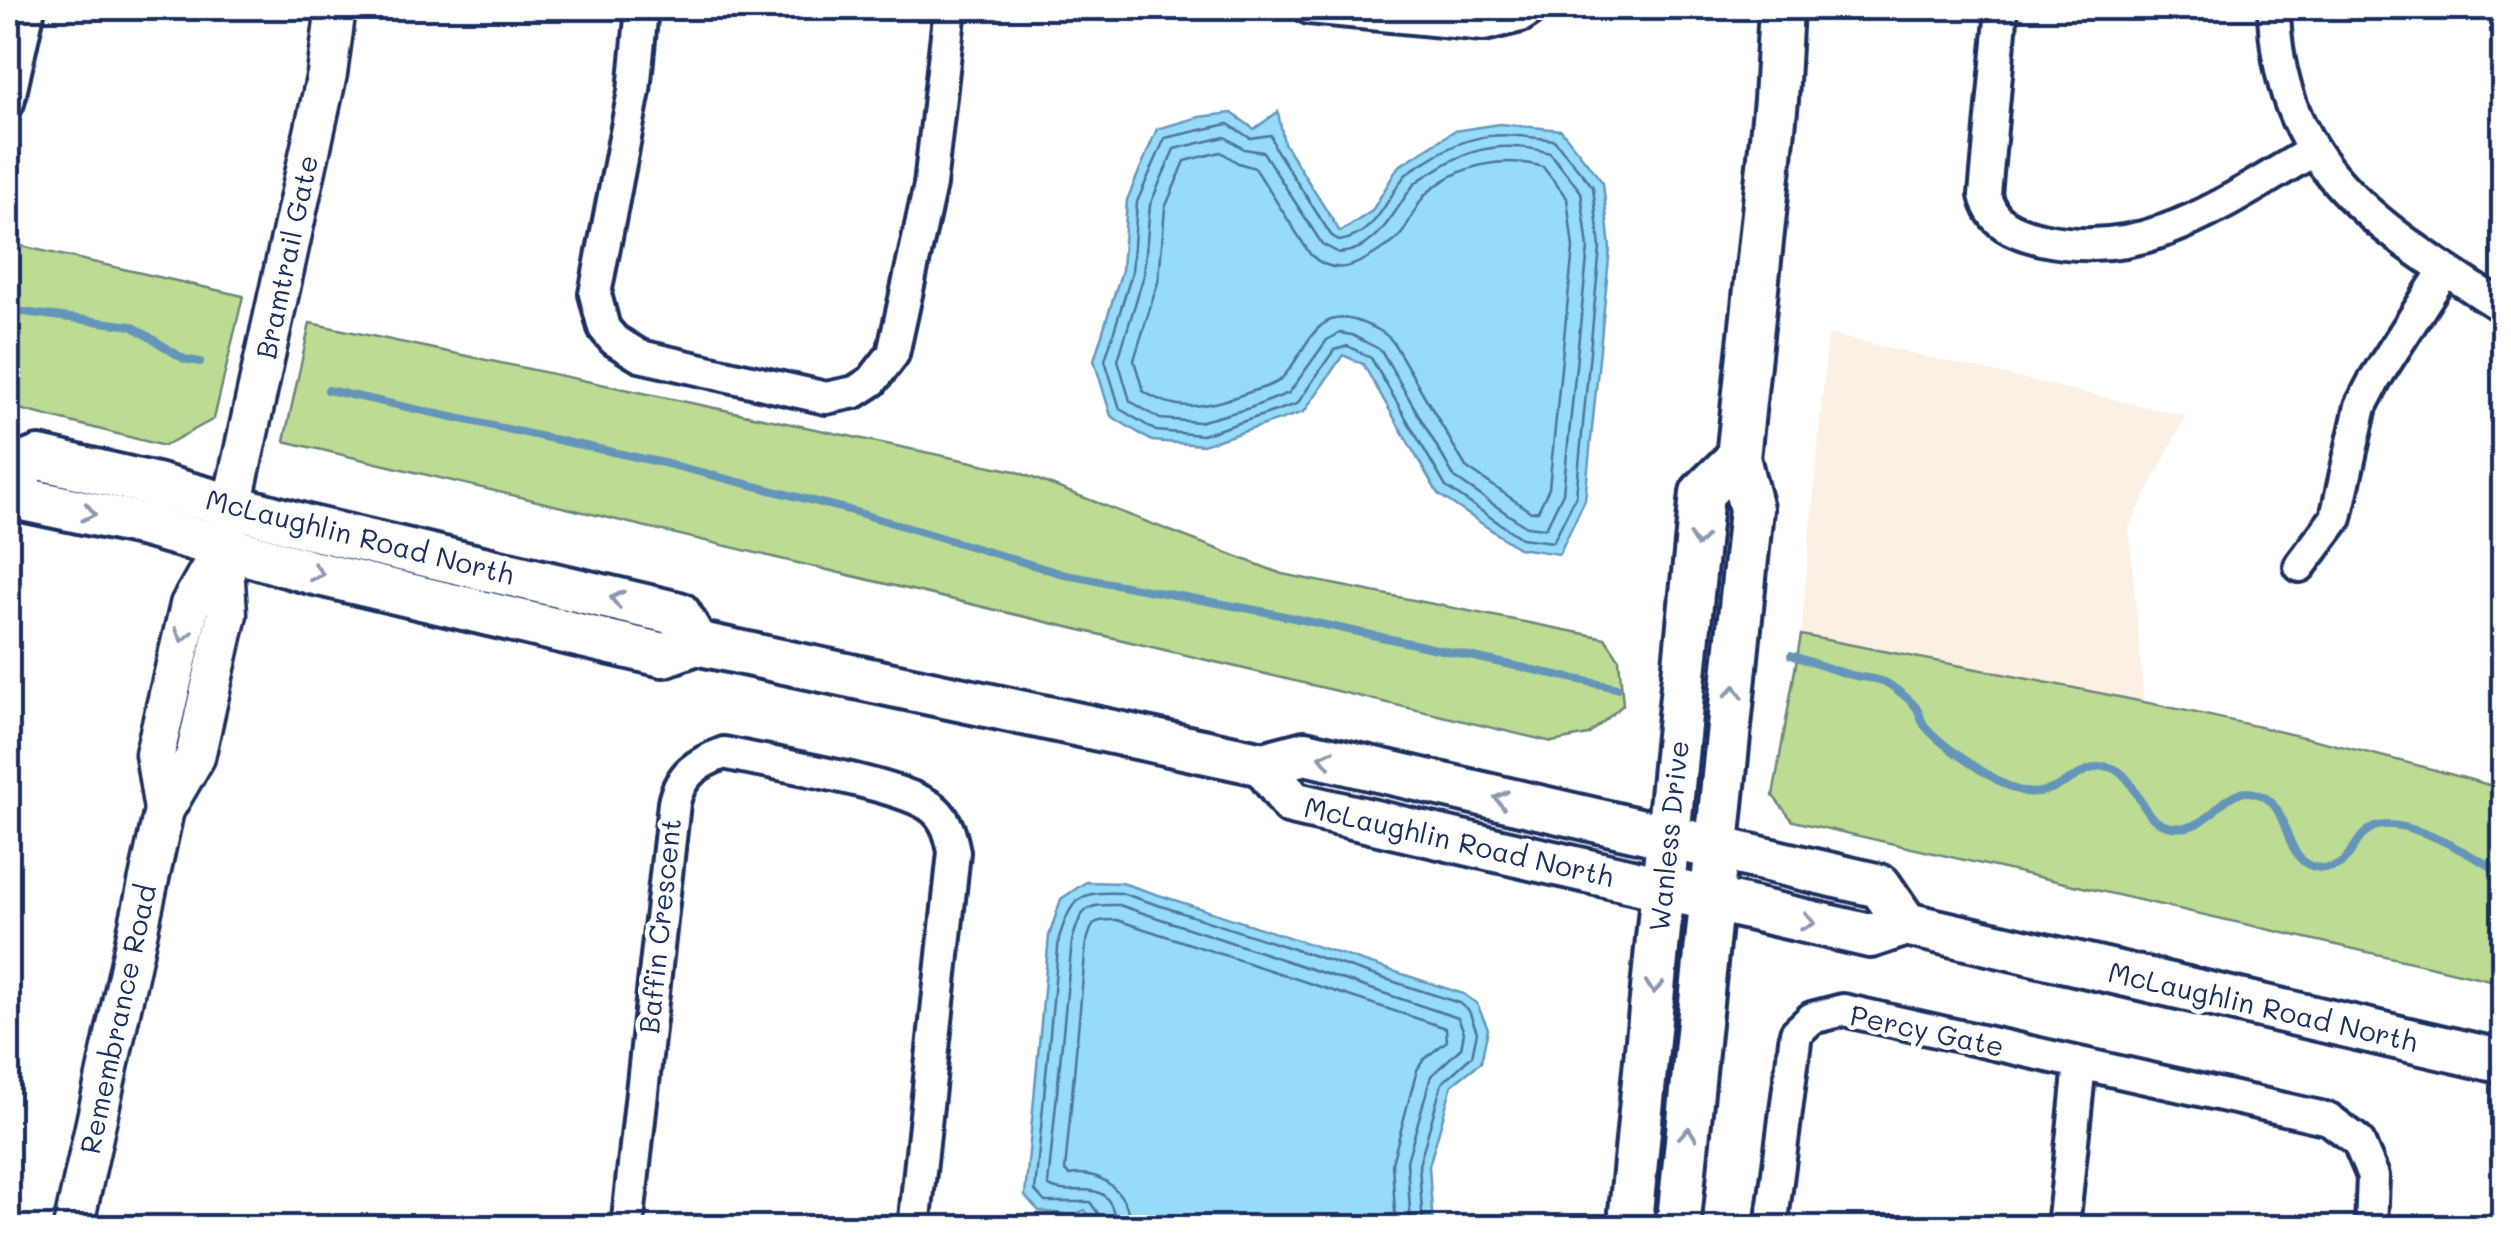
<svg xmlns="http://www.w3.org/2000/svg" width="2511" height="1235" font-family="Mali,sans-serif">
	<style>
		.built { fill: #fcefe4 }
		.green { fill: #bcdb93; stroke: #6c8578; stroke-width: 2.5 }
		.water { fill: #96dbf8; stroke: #6596ba; stroke-width: 2.5 }
		.lines { fill: none; stroke-linecap: round; stroke-linejoin: round }
		.shore { stroke: #4c749c; stroke-width: 2.5 }
		.stream { stroke: #6596ba; stroke-width: 8 }
		.minor-casing { stroke: #1b2f5e; stroke-width: 38 }
		.tertiary-casing { stroke: #1b2f5e; stroke-width: 45 }
		.secondary-casing { stroke: #1b2f5e; stroke-width: 50 }
		.minor { stroke: #fff; stroke-width: 30 }
		.tertiary { stroke: #fff; stroke-width: 38 }
		.secondary { stroke: #fff; stroke-width: 42 }
		.oneway { stroke: #8d97ae }
		.labels { text-anchor: middle; stroke-width: 9; stroke-linejoin: round; paint-order: stroke }
		.street-label { font-size: 28px; fill: #1b2f5e; stroke: #fff }
	</style>
	<rect width="100%" height="100%" fill="#fff"/>
	<filter id="ink" filterUnits="userSpaceOnUse"><feTurbulence type="fractalNoise" baseFrequency=".01" numOctaves="2"/><feDisplacementMap in="SourceGraphic" scale="20" xChannelSelector="R" yChannelSelector="G"/><feConvolveMatrix kernelMatrix="1 2 1 2 8 2 1 2 1" color-interpolation-filters="sRGB"/></filter>
	<g filter="url(#ink)">
		<path class="built" d="M 1828,334 L 2186,416 L 2129,527 L 2144,703 L 1801,635 Z"/>
		<g class="green">
			<path d="M 8,243 L 243,296 L 214,419 L 164,446 L 8,406 Z"/>
			<path d="M 310,323 L 1015,471 L 1282,574 L 1605,638 L 1619,659 L 1623,705 L 1588,735 L 1552,742 L 284,441 Z"/>
			<path d="M 1801,635 C 2036,681 2273,722 2503,789 L 2503,983 L 1793,821 L 1773,796 Z"/>
		</g>
		<g class="water">
			<path d="M 1278,112 L 1284,143 L 1340,232 L 1372,211 L 1398,167 L 1454,131 L 1500,124 L 1561,130 L 1603,183 L 1610,248 L 1585,500 L 1559,554 L 1518,548 L 1438,494 L 1363,364 L 1343,355 L 1304,412 L 1203,445 L 1152,441 L 1111,416 L 1094,360 L 1122,270 L 1127,200 L 1157,129 L 1199,117 L 1232,113 L 1254,129 Z"/>
			<path d="M 1086,882 L 1122,883 L 1464,994 L 1477,1004 L 1488,1029 L 1481,1062 L 1452,1085 L 1429,1166 L 1433,1227 L 1094,1228 L 1085,1210 L 1073,1215 L 1039,1211 L 1025,1196 L 1049,936 L 1061,899 Z"/>
		</g>
		<g class="lines">
			<g class="shore">
				<path d="M 1228,124 L 1250,138 L 1271,135 L 1275,148 L 1331,235 L 1339,241 C 1374,236 1385,203 1403,178 C 1409,170 1420,165 1428,160 C 1475,130 1501,133 1554,140 L 1593,187 L 1600,248 L 1576,496 L 1553,542 L 1521,538 L 1446,487 L 1371,358 L 1348,346 L 1334,350 L 1297,404 L 1202,435 L 1156,431 L 1120,409 L 1105,360 L 1132,273 L 1137,202 L 1165,138 Z"/>
				<path d="M 1225,137 L 1244,149 L 1263,152 L 1322,244 L 1339,253 C 1378,250 1392,214 1412,187 C 1418,179 1429,174 1437,169 C 1472,146 1510,141 1550,153 L 1581,192 L 1588,248 L 1563,493 L 1546,528 L 1525,526 L 1455,478 L 1381,350 L 1352,335 L 1340,333 L 1327,340 L 1289,393 L 1250,408 L 1199,422 L 1160,419 L 1130,401 L 1118,360 L 1144,275 L 1150,205 L 1174,149 Z"/>
				<path d="M 1221,152 L 1238,163 L 1255,168 L 1310,254 C 1333,277 1355,267 1379,251 C 1388,246 1397,241 1403,232 C 1411,220 1417,203 1427,193 C 1459,165 1503,155 1543,167 L 1567,198 L 1573,248 L 1549,488 L 1538,511 L 1531,512 L 1466,467 L 1393,342 C 1384,331 1373,327 1360,322 C 1312,304 1307,355 1281,379 C 1275,385 1262,388 1253,391 C 1213,405 1181,416 1143,391 L 1134,360 L 1159,279 L 1165,208 L 1185,161 Z"/>
				<path d="M 1103,1228 L 1102,1219 L 1090,1202 L 1045,1202 L 1035,1191 L 1059,938 C 1072,898 1078,891 1121,893 L 1459,1003 L 1469,1011 L 1477,1032 L 1472,1056 L 1442,1083 L 1419,1165 L 1423,1228"/>
				<path d="M 1116,1228 C 1112,1168 1070,1202 1048,1185 L 1072,941 C 1082,908 1084,904 1119,905 L 1458,1018 L 1464,1032 L 1461,1048 L 1431,1076 L 1407,1161 L 1411,1228"/>
				<path d="M 1131,1228 C 1129,1193 1103,1169 1069,1175 L 1065,1171 L 1086,944 C 1093,922 1092,919 1117,920 L 1446,1028 L 1447,1041 L 1424,1059 L 1417,1070 L 1392,1163 L 1396,1228"/>
			</g>
			<g class="stream">
				<path d="M 8,310 L 132,326 L 184,359 L 200,362"/>
				<path d="M 328,390 L 668,464 L 849,510 L 1066,575 L 1261,611 L 1617,688"/>
				<path d="M 1791,655 C 1812,662 1834,671 1856,676 C 1865,678 1877,678 1885,682 C 1894,687 1908,698 1915,706 C 1920,711 1920,720 1925,726 C 1940,745 2001,787 2025,792 C 2060,798 2083,761 2109,767 C 2145,776 2134,834 2187,827 C 2217,822 2224,783 2258,794 C 2294,805 2280,868 2323,868 C 2349,869 2350,846 2366,832 C 2394,806 2475,858 2504,874"/>
				<path d="M 2497,962 L 2504,957"/>
			</g>
			<defs>
				<g id="minor">
					<path d="M 642,8 L 634,91 L 595,294 L 604,328 L 614,340 L 640,356 L 826,398 L 855,392 L 872,381 L 893,354 L 930,185 L 950,8"/>
					<path d="M 1309,8 L 1484,25 L 1521,16 L 1533,8"/>
					<path d="M 2002,8 L 1985,195 C 1992,224 2013,232 2041,239 C 2148,263 2226,201 2313,151"/>
					<path d="M 2274,8 C 2277,170 2382,229 2504,308"/>
					<path d="M 8,103 L 29,8"/>
					<path d="M 2300,566 L 2336,518 L 2361,406 L 2375,379 L 2444,271"/>
					<path d="M 627,1228 L 674,803 C 680,774 697,763 724,753 C 768,763 907,784 935,810 C 947,821 951,836 954,852 L 914,1228"/>
					<path d="M 1771,1228 L 1796,1033 L 1812,1018 L 1843,1010 L 2329,1119 L 2358,1141 L 2373,1176 L 2371,1228"/>
					<path d="M 2063,1228 L 2080,1064"/>
				</g>
				<g id="tertiary">
					<path d="M 164,810 L 155,754 L 190,605 L 223,547"/>
					<path d="M 73,1228 L 164,810 L 195,757 L 227,614 L 223,547 L 327,74 L 336,8"/>
				</g>
				<g id="secondary">
					<path d="M 8,470 L 39,458 L 156,485 L 311,528 L 679,614 L 696,643"/>
					<path d="M 10,471 L 27,500 L 145,525 L 311,572 L 663,655 L 696,643 L 1263,764 L 1305,753 L 1880,886 L 1906,924"/>
					<path d="M 1263,764 L 1292,803 L 1870,936 L 1906,924 L 2504,1062"/>
					<path d="M 1636,1228 L 1631,1212 L 1702,493 L 1738,458"/>
					<path d="M 1671,1228 L 1679,1220 L 1751,509 L 1738,458 L 1776,100 L 1781,8"/>
				</g>
			</defs>
			<use href="#minor" class="minor-casing"/>
			<use href="#tertiary" class="tertiary-casing"/>
			<use href="#secondary" class="secondary-casing"/>
			<use href="#minor" class="minor"/>
			<use href="#tertiary" class="tertiary"/>
			<use href="#secondary" class="secondary"/>
		</g>
		<defs><path id="oneway-chevron" d="M-2-3.5L2.5 0L-2 3.5" fill="none" stroke-width="1.6" stroke-linecap="round" stroke-linejoin="round" transform="scale(2.5)"/></defs>
		<g class="oneway">
			<use href="#oneway-chevron" transform="translate(89 513) rotate(12)"/>
			<use href="#oneway-chevron" transform="translate(1698 540) rotate(96)"/>
			<use href="#oneway-chevron" transform="translate(317 573) rotate(14)"/>
			<use href="#oneway-chevron" transform="translate(617 599) rotate(-167)"/>
			<use href="#oneway-chevron" transform="translate(183 635) rotate(103)"/>
			<use href="#oneway-chevron" transform="translate(1734 692) rotate(-85)"/>
			<use href="#oneway-chevron" transform="translate(1326 758) rotate(-167)"/>
			<use href="#oneway-chevron" transform="translate(1501 799) rotate(-167)"/>
			<use href="#oneway-chevron" transform="translate(1808 922) rotate(13)"/>
			<use href="#oneway-chevron" transform="translate(1654 987) rotate(96)"/>
			<use href="#oneway-chevron" transform="translate(1688 1134) rotate(-84)"/>
		</g>
	</g>
	<g class="labels">
		<g class="street-label">
			<text transform="translate(287 257) rotate(-78)" y="10">Bramtrail Gate</text>
			<text transform="translate(360 537) rotate(14)" y="10">McLaughlin Road North</text>
			<text transform="translate(1669 836) rotate(-84)" y="10">Wanless Drive</text>
			<text transform="translate(1459 842) rotate(13)" y="10">McLaughlin Road North</text>
			<text transform="translate(660 926) rotate(-84)" y="10">Baffin Crescent</text>
			<text transform="translate(2263 1007) rotate(13)" y="10">McLaughlin Road North</text>
			<text transform="translate(118 1019) rotate(-78)" y="10">Remembrance Road</text>
			<text transform="translate(1927 1031) rotate(12)" y="10">Percy Gate</text>
		</g>
	</g>
	<rect width="2511" height="1235" fill="none" stroke="#fff" stroke-width="40"/>
	<rect x="20" y="20" width="2471" height="1195" fill="none" stroke="#1b2f5e" stroke-width="4" filter="url(#ink)"/>
</svg>
